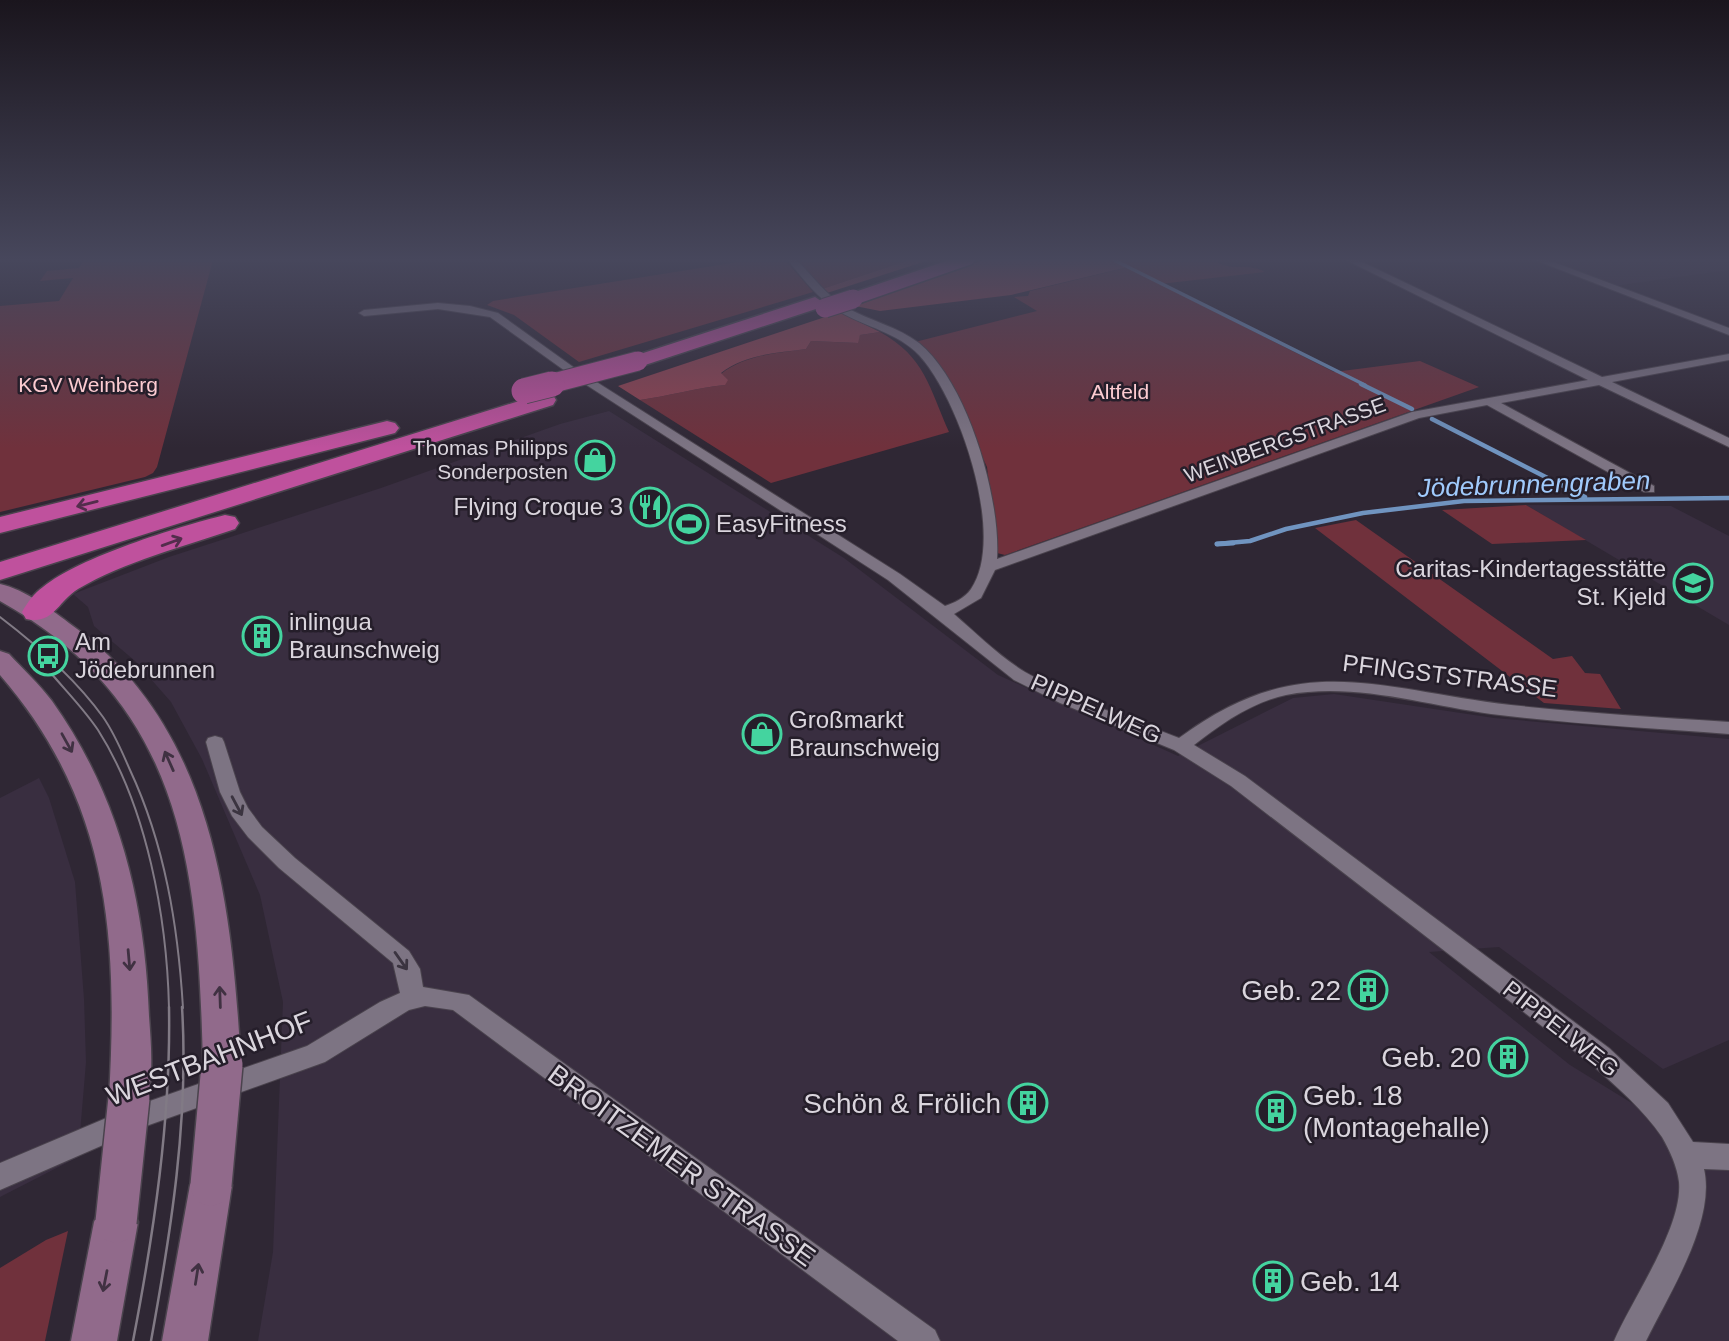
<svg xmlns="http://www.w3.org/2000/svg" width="1729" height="1341" font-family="Arial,sans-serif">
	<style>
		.built { fill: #392e40 }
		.green { fill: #70313c }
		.forest { fill: #924250 }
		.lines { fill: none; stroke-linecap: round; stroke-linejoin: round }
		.stream-far2 { stroke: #7094c0; stroke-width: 3.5 }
		.stream-far1 { stroke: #7094c0; stroke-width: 4.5 }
		.stream { stroke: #7094c0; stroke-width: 5 }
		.street-casing { stroke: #4a434d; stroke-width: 2 }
		.secondary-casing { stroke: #4a434d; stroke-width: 3 }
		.highway-casing { stroke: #4a434d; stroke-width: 3 }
		.street { fill: #7d7483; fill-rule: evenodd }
		.secondary { fill: #916a8b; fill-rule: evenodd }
		.highway { fill: #bf519d; fill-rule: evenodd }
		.tram-far1 { stroke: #817a85; stroke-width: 2 }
		.tram { stroke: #817a85; stroke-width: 2.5 }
		.secondary-bridge-casing { stroke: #4a434d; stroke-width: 44; stroke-linecap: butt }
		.highway-bridge-far1-casing { stroke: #4a434d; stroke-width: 21; stroke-linecap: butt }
		.highway-bridge-casing { stroke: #4a434d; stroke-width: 27; stroke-linecap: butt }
		.secondary-bridge { stroke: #916a8b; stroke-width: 41 }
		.highway-bridge-far1 { stroke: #bf519d; stroke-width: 19 }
		.highway-bridge { stroke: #bf519d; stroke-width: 25 }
		.oneway { stroke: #532d4c }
		.oneway2 { stroke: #403142 }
		.oneway3 { stroke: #3b3440 }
		.labels { text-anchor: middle; stroke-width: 5; stroke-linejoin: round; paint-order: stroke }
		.far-park-label { font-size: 21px; fill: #fccbd1; stroke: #251e2a }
		.far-street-label { font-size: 21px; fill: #dad5dd; stroke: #251e2a }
		.far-poi-label { font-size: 21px; fill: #dad5dd; stroke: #251e2a; text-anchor: end }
		.poi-label { font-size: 24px; fill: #dad5dd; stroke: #251e2a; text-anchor: start }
		.street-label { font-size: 24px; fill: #dad5dd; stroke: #251e2a }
		.water-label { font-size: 26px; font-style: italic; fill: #a0cafc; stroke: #251e2a }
		.near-poi-label { font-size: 28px; fill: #dad5dd; stroke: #251e2a; text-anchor: end }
		.near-street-label { font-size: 28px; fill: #dad5dd; stroke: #251e2a }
	</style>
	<rect width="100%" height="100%" fill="#2f2734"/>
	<g class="built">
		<path d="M 1546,260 L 1729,260 L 1729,270 L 1614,286 Z"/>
		<path d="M 609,411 L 844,558 L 998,675 L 1178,756 L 1293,698 L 1334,694 L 1494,718 L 1729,739 L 1729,1040 L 1663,1069 L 1499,947 L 1429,952 L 1570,1065 L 1729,1163 L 1729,1341 L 258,1341 L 273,1252 L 283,1002 L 260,895 L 202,759 L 171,702 L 135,661 L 94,626 L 88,607 L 73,594 L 169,557 L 381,488 L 560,424 Z"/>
		<path d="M 1526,505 L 1671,506 L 1729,536 L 1729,625 Z"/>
		<path d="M 39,778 L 49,798 L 75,882 L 84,999 L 86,1062 L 78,1157 L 0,1197 L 0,798 Z"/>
	</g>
	<g class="green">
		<path d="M 84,260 L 213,260 L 157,467 L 153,473 L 145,477 L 0,512 L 0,306 L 59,301 L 73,278 L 40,281 L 47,271 L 79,268 Z"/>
		<path d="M 736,260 L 785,260 L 813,292 L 579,362 L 514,315 L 487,305 L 493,301 L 738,262 Z"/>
		<path d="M 795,260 L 909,260 L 822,289 Z"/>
		<path d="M 1117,260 L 1226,260 L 1217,262 C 1234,272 1246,262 1265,272 L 1160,284 L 1334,372 L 1420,361 L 1479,387 L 1005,555 L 997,553 L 987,467 L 957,403 L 915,342 L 1037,311 L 1014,297 L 1028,296 L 1030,291 L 1129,267 Z"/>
		<path d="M 880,332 C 925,357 929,387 949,432 L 771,483 L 640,400 C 668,396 696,388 725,385 L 721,374 C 745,355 777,353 806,349 L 811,341 L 857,343 L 860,335 Z"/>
		<path d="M 1526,505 L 1586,540 L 1492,544 L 1442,510 Z"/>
		<path d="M 1356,520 L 1553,659 L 1572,656 L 1585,673 L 1600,674 L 1621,709 L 1544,703 L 1315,528 Z"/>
		<path d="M 68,1231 L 45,1341 L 0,1341 L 0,1268 L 46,1240 Z"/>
	</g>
	<g class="forest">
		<path d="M 909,260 L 929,260 L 827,293 L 822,289 Z"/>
		<path d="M 984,260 L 1114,260 L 1126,266 L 1124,268 L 1011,295 L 880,311 L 855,306 Z"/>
		<path d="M 840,312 L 880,332 L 860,335 L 858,343 L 811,341 L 806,349 C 777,353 745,354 721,373 L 728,380 L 725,385 C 696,388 668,396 640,400 L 618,386 Z"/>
	</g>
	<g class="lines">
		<path class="stream-far2" d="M 1114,260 L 1365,385"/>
		<g class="stream-far1">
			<path d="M 1361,384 L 1412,409"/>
			<path d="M 1432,419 L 1585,497"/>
			<path d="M 1217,544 L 1250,541 L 1286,529 L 1363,513 L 1464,501 L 1729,498"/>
		</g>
		<path class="stream" d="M 1217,544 L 1233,543"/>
		<defs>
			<g id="street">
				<path d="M 788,260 L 797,260 C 813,277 827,296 847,308 C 871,321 898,327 919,343 C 968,383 1001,499 997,559 L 1412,412 L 1588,380 L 1346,260 L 1358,260 L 1602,377 L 1729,354 L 1729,360 L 1612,382 L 1729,438 L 1729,447 L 1599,385 L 1501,403 L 1654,486 L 1654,492 L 1644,492 L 1487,405 L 1419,418 L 995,570 L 981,598 L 954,614 C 977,634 999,656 1025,672 C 1073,700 1128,718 1179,738 C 1300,648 1376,689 1511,705 C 1583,713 1656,717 1729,722 L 1729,734 C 1650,728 1570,724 1491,714 C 1424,705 1355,682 1286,695 C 1252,702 1221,724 1194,745 L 1245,776 L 1609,1048 L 1668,1103 L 1693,1142 L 1729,1144 L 1729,1170 L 1704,1169 C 1716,1221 1669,1294 1646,1341 L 1614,1341 C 1632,1299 1683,1227 1679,1182 C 1677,1166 1670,1151 1662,1137 C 1643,1109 1616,1086 1591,1064 L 1231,786 L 1174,750 L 1060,703 L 1014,680 L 888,580 L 568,373 L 490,317 L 438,309 L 364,316 L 359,313 L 364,310 L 438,303 L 470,306 L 498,313 L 576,369 L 900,574 L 945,606 C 954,603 965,598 971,589 C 1007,537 959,398 919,355 C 898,333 866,327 840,312 C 819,300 803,279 788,260 Z"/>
				<path d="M 1535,260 L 1548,260 L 1729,328 L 1729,335 Z"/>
				<path d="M 215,736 L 222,738 L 224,742 L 240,792 L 248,808 L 262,827 L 295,858 L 409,951 L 420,969 L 423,987 L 469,995 L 935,1330 L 940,1341 L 898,1341 L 453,1010 L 425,1006 L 409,1010 L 325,1062 L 149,1125 L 0,1190 L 0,1163 L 130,1108 L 307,1046 L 380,1002 L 400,993 L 393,963 L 279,868 L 248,837 L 232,816 L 220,792 L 206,742 L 208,738 Z"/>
			</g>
			<g id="secondary">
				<path d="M 0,584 C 26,590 52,610 73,626 C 214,727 232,906 241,1065 L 236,1077 L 222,1081 L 208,1077 L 203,1065 C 198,872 187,705 0,601 Z"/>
				<path d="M 0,651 L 9,654 C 23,669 39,684 52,701 C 119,795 145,902 149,1016 C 151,1045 155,1084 143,1110 L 129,1115 L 115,1110 L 109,1098 C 118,937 110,802 0,675 Z"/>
				<path d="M 211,1165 L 226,1171 L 232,1185 L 208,1341 L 162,1341 L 190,1185 L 196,1171 Z"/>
				<path d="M 116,1201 L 131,1207 L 138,1222 L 117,1341 L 71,1341 L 94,1222 L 101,1207 Z"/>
			</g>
			<g id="highway">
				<path d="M 949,260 L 975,260 L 972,264 L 860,303 L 853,305 L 844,299 L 846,295 Z"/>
				<path d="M 815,297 L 824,303 L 822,307 L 645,365 L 631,365 L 627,361 L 631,357 Z"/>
				<path d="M 545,393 L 553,395 L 556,400 L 553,405 L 0,580 L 0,562 Z"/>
				<path d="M 387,421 L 395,423 L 399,428 L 395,433 L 0,533 L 0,517 Z"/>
				<path d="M 225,515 L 235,517 L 239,523 L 235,529 C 183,547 126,561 78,589 C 57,602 54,625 26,619 L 22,612 C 27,603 34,593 43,587 C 80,557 177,527 225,515 Z"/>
			</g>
		</defs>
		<use href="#street" class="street-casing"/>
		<use href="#secondary" class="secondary-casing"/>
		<use href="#highway" class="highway-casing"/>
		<use href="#street" class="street"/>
		<use href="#secondary" class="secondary"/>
		<use href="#highway" class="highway"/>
		<g class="tram-far1">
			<path d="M 0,617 C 38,646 75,678 103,717 C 115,734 122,752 130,770 C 165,845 178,926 183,1008"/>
			<path d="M 50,672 C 66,691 84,709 98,730 C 147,807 167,918 169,1008"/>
		</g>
		<g class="tram">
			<path d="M 133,1341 C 154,1232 171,1118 169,1007"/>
			<path d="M 151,1341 C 171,1231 189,1119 182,1007"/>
		</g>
		<defs>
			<g id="secondary-bridge">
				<path d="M 211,1185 L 222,1065"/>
				<path d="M 116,1222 L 129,1098"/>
			</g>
			<g id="highway-bridge-far1">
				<path d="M 825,308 L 853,299"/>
				<path d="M 546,385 L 638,361"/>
			</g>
			<path id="highway-bridge" d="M 524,391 L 552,384"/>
		</defs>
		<use href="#secondary-bridge" class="secondary-bridge-casing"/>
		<use href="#highway-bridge-far1" class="highway-bridge-far1-casing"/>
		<use href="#highway-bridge" class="highway-bridge-casing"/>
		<use href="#secondary-bridge" class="secondary-bridge"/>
		<use href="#highway-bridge-far1" class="highway-bridge-far1"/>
		<use href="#highway-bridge" class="highway-bridge"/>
	</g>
	<defs><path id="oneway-shaft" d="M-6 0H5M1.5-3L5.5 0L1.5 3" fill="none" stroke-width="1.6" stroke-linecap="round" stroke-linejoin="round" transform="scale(1.75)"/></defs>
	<g class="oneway">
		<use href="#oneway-shaft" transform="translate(87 504) rotate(166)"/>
		<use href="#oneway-shaft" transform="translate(172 542) rotate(-20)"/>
	</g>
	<g class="oneway2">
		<use href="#oneway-shaft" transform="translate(67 743) rotate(61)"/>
		<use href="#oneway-shaft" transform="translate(169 761) rotate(-114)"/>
		<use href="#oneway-shaft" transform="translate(129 960) rotate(85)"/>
		<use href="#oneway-shaft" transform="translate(220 997) rotate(-92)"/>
		<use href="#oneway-shaft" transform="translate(197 1274) rotate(-81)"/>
		<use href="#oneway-shaft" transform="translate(105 1281) rotate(101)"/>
	</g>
	<g class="oneway3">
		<use href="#oneway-shaft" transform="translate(237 806) rotate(62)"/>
		<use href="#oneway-shaft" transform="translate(401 961) rotate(55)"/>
	</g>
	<linearGradient id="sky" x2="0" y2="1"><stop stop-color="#1a151d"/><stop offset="0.58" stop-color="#47475c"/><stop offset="1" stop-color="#47475c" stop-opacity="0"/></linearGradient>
	<rect width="1729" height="448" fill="url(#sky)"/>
	<defs>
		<symbol id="shop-ring" viewBox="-11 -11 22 22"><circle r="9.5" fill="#251e2a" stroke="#44d49f" stroke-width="1.5"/><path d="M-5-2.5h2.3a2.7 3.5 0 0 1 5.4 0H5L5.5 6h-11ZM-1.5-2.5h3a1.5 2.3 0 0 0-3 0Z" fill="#44d49f"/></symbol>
		<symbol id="restaurant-ring" viewBox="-11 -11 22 22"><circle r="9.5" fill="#251e2a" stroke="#44d49f" stroke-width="1.5"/><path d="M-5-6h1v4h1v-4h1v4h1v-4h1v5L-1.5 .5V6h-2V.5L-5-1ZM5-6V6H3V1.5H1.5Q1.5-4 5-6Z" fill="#44d49f"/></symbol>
		<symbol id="stadium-ring" viewBox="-11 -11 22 22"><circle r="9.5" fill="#251e2a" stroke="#44d49f" stroke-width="1.5"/><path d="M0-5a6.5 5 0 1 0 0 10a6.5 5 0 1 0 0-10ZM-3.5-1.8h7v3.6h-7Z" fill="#44d49f"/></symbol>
		<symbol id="school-ring" viewBox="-11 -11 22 22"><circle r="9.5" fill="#251e2a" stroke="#44d49f" stroke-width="1.5"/><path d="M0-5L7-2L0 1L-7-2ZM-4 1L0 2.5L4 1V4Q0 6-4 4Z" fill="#44d49f"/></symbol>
		<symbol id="building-ring" viewBox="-11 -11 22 22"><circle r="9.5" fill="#251e2a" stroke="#44d49f" stroke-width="1.5"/><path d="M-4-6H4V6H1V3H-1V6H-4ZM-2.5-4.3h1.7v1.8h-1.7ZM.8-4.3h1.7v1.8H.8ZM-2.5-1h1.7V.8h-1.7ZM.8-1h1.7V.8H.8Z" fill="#44d49f"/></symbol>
		<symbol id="bus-ring" viewBox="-11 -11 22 22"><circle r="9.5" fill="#251e2a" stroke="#44d49f" stroke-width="1.5"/><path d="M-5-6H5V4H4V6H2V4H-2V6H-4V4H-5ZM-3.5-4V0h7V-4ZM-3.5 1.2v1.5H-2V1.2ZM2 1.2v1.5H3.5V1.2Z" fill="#44d49f"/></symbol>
	</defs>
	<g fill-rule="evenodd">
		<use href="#shop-ring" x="573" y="438" width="44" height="44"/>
		<use href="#restaurant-ring" x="628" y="485" width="44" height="44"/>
		<use href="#stadium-ring" x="667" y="502" width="44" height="44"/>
		<use href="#school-ring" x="1671" y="561" width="44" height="44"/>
		<use href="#building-ring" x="240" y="614" width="44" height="44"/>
		<use href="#bus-ring" x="26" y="634" width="44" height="44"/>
		<use href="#shop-ring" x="740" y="712" width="44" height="44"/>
		<use href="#building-ring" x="1346" y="968" width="44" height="44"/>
		<use href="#building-ring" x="1486" y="1035" width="44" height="44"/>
		<use href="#building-ring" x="1006" y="1081" width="44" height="44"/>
		<use href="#building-ring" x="1254" y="1089" width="44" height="44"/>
		<use href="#building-ring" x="1251" y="1259" width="44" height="44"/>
	</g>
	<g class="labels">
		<g class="far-park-label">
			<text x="88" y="392">KGV Weinberg</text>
			<text x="1120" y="399">Altfeld</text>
		</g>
		<g class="far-street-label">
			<text transform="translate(1285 440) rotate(-20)" y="7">WEINBERGSTRASSE</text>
		</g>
		<g class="far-poi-label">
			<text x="568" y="455">Thomas Philipps<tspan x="568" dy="24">Sonderposten</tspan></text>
		</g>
		<g class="poi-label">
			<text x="623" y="515" text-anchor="end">Flying Croque 3</text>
			<text x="716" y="532">EasyFitness</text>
			<text x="1666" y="577" text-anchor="end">Caritas-Kindertagesstätte<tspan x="1666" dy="28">St. Kjeld</tspan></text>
			<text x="289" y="630">inlingua<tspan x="289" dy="28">Braunschweig</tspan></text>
			<text x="75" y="650">Am<tspan x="75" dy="28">Jödebrunnen</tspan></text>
			<text x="789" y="728">Großmarkt<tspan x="789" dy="28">Braunschweig</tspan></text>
		</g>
		<g class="street-label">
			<text transform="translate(1450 676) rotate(7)" y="8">PFINGSTSTRASSE</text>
			<text transform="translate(1096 709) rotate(24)" y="8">PIPPELWEG</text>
			<text transform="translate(1561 1029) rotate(38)" y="8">PIPPELWEG</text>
		</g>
		<g class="water-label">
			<text transform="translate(1534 484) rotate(-2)" y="9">Jödebrunnengraben</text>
		</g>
		<g class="near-poi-label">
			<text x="1341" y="1000">Geb. 22</text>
			<text x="1481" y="1067">Geb. 20</text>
			<text x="1303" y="1105" text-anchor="start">Geb. 18<tspan x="1303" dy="32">(Montagehalle)</tspan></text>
			<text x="1001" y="1113">Schön &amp; Frölich</text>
			<text x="1300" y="1291" text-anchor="start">Geb. 14</text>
		</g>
		<g class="near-street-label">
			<text transform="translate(209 1058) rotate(-21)" y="10">WESTBAHNHOF</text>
			<text transform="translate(682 1165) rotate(36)" y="10">BROITZEMER STRASSE</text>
		</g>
	</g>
</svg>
